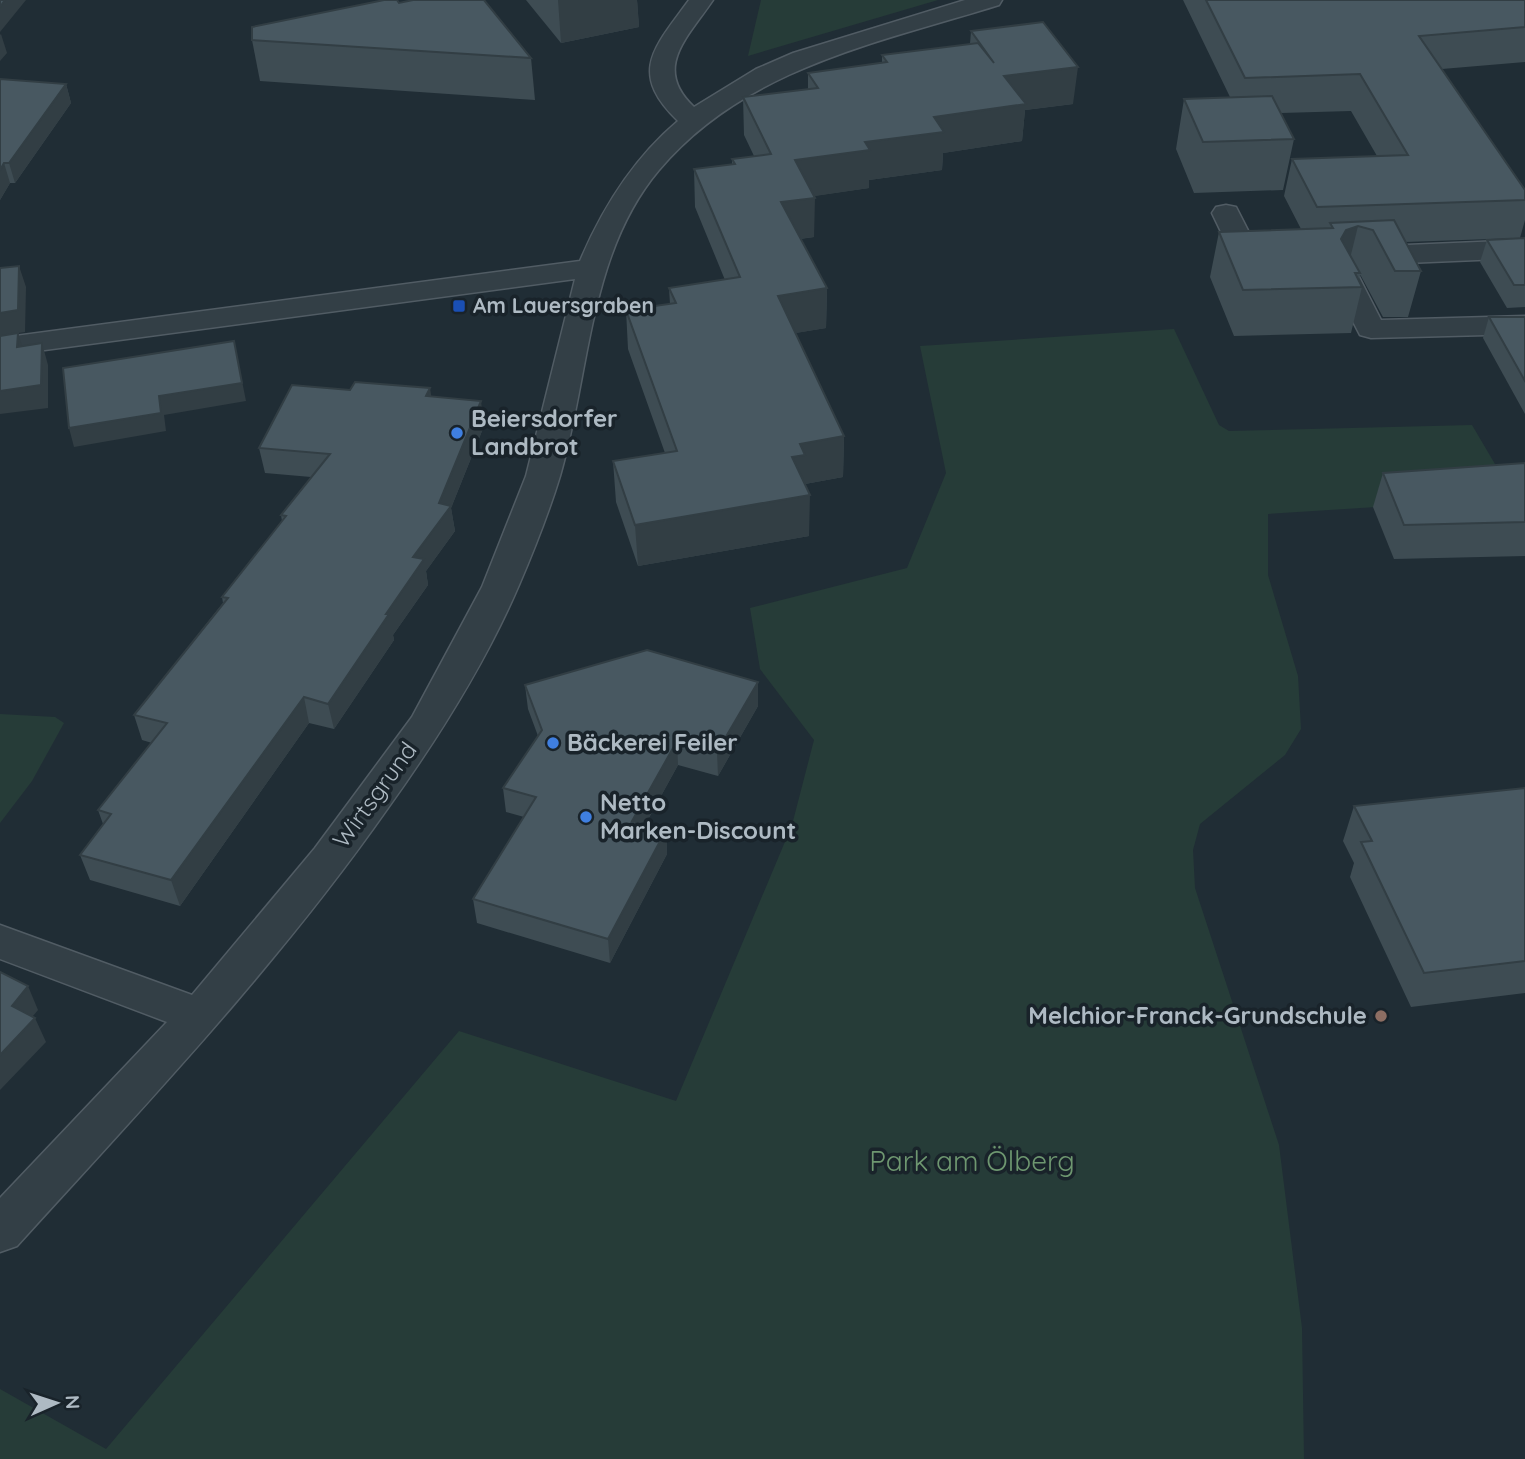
<svg xmlns="http://www.w3.org/2000/svg" width="1525" height="1459" font-family="Quicksand,sans-serif">
	<style>
		.green { fill: #263c38 }
		.lines { fill: none; stroke-linecap: round; stroke-linejoin: round }
		.minor-casing { stroke: #515c64; stroke-width: 3 }
		.minor { fill: #333f46; fill-rule: evenodd }
		.wall { fill: #3e4c53 }
		.shaded-wall { fill: #323e44 }
		.building { fill: #485861; stroke: #323e44; stroke-width: 2 }
		.transit-dot { fill: #1a4fb4; stroke: #19232a; stroke-width: 2.5 }
		.shop-dot { fill: #3f7fe0; stroke: #19232a; stroke-width: 2.5 }
		.education-dot { fill: #8d6e63; stroke: #19232a; stroke-width: 2.5 }
		.labels { text-anchor: middle; stroke-width: 7; stroke-linejoin: round; paint-order: stroke }
		.far-poi-label { font-size: 21px; font-weight: bold; fill: #aebac3; stroke: #19232a; text-anchor: start }
		.poi-label { font-size: 24px; font-weight: bold; fill: #aebac3; stroke: #19232a; text-anchor: start }
		.street-label { font-size: 24px; fill: #aebac3; stroke: #19232a }
		.near-park-label { font-size: 28px; fill: #6e9770; stroke: #19232a }
	</style>
	<rect width="100%" height="100%" fill="#202d35"/>
	<g class="green">
		<path d="M 761,0 L 938,0 L 748,56 Z"/>
		<path d="M 1174,329 L 1219,425 L 1229,431 L 1472,425 L 1515,498 L 1268,514 L 1268,575 L 1298,676 L 1301,729 L 1285,755 L 1200,824 L 1193,850 L 1195,888 L 1279,1145 L 1302,1328 L 1304,1459 L 0,1459 L 0,1389 L 106,1449 L 459,1031 L 676,1101 L 792,825 L 814,740 L 760,669 L 750,608 L 907,568 L 946,473 L 920,346 Z"/>
		<path d="M 0,714 L 55,717 L 64,723 L 32,781 L 0,823 Z"/>
	</g>
	<g class="lines">
		<defs>
			<g id="minor">
				<path d="M 689,0 L 713,0 C 688,37 652,68 694,107 L 756,69 L 793,53 L 965,0 L 1002,0 L 999,5 C 877,43 745,68 659,170 C 588,254 590,374 560,476 C 549,512 534,550 519,585 C 485,664 438,738 388,808 C 278,965 146,1104 17,1246 L 0,1252 L 0,1198 L 167,1022 L 0,959 L 0,925 L 192,995 L 315,848 L 412,717 L 482,587 L 526,476 L 575,279 L 0,356 L 0,338 L 580,261 C 603,207 633,159 678,121 C 627,72 655,47 689,0 Z"/>
				<path d="M 1226,205 L 1236,207 L 1258,250 L 1278,253 L 1283,259 L 1278,265 L 1268,268 L 1237,265 L 1212,213 L 1216,207 Z"/>
				<path d="M 1525,240 L 1525,258 L 1359,265 L 1349,262 L 1344,256 L 1349,250 L 1359,247 Z"/>
				<path d="M 1348,274 L 1359,277 L 1381,320 L 1525,316 L 1525,334 L 1371,338 L 1360,335 L 1333,283 L 1337,277 Z"/>
			</g>
		</defs>
		<use href="#minor" class="minor-casing"/>
		<use href="#minor" class="minor"/>
	</g>
	<g class="wall">
		<path d="M 526,0 L 637,0 L 639,27 L 561,43 Z"/>
		<path d="M 1183,0 L 1525,0 L 1525,62 L 1442,69 L 1525,190 L 1525,220 L 1520,238 L 1405,242 L 1421,271 L 1408,317 L 1383,317 L 1361,276 L 1360,275 L 1359,280 L 1362,287 L 1351,333 L 1234,336 L 1210,277 L 1219,232 L 1301,229 L 1284,196 L 1292,159 L 1377,156 L 1351,111 L 1281,113 L 1294,139 L 1283,190 L 1194,193 L 1176,149 L 1184,99 L 1230,97 Z"/>
		<path d="M 399,3 L 531,58 L 535,100 L 260,81 L 252,40 Z"/>
		<path d="M 971,31 L 1073,104 L 1025,110 L 1022,141 L 943,153 L 942,170 L 869,180 L 869,188 L 813,196 L 814,237 L 800,239 L 827,288 L 826,328 L 795,333 L 844,436 L 843,477 L 805,484 L 809,536 L 638,566 L 616,502 L 613,461 L 665,453 L 628,349 L 626,310 L 670,304 L 669,288 L 725,280 L 695,207 L 694,169 L 732,164 L 732,159 L 754,156 L 744,135 L 743,97 L 808,90 L 808,73 L 882,63 L 882,55 L 970,44 Z"/>
		<path d="M 0,79 L 66,84 L 71,103 L 15,183 L 10,183 L 0,200 Z"/>
		<path d="M 1525,238 L 1525,307 L 1507,308 L 1480,262 L 1487,240 Z"/>
		<path d="M 1489,317 L 1525,317 L 1525,414 L 1483,338 Z"/>
		<path d="M 432,397 L 484,426 L 451,508 L 455,531 L 426,571 L 428,585 L 393,635 L 394,640 L 334,729 L 309,723 L 180,906 L 90,880 L 80,855 L 103,824 L 98,810 L 152,743 L 142,740 L 134,715 L 223,603 L 222,597 L 282,521 L 281,515 L 311,477 L 265,473 L 259,448 Z"/>
		<path d="M 1525,463 L 1525,556 L 1394,559 L 1373,507 L 1383,473 Z"/>
		<path d="M 758,682 L 758,706 L 718,776 L 678,765 L 645,825 L 666,830 L 667,854 L 610,963 L 477,923 L 473,899 L 524,817 L 506,812 L 503,788 L 538,736 L 528,709 L 525,685 Z"/>
		<path d="M 1525,788 L 1525,993 L 1411,1007 L 1350,877 L 1354,863 L 1343,841 L 1354,806 Z"/>
	</g>
	<g class="shaded-wall">
		<path d="M 5,0 L 26,0 L 0,32 L 0,7 Z"/>
		<path d="M 558,0 L 637,0 L 639,27 L 561,43 Z"/>
		<path d="M 1,34 L 7,53 L 0,61 L 0,35 Z"/>
		<path d="M 1078,67 L 1073,104 L 1025,110 L 1022,141 L 943,153 L 942,170 L 869,180 L 869,188 L 795,199 L 795,160 L 865,142 L 934,117 L 1004,76 Z"/>
		<path d="M 66,84 L 71,103 L 15,183 L 9,163 Z"/>
		<path d="M 4,163 L 10,183 L 0,200 L 0,170 Z"/>
		<path d="M 815,198 L 814,237 L 781,241 L 781,202 Z"/>
		<path d="M 1358,226 L 1347,271 L 1341,239 L 1346,230 Z"/>
		<path d="M 19,266 L 26,287 L 25,332 L 0,336 L 0,313 Z"/>
		<path d="M 827,288 L 826,328 L 778,336 L 778,296 Z"/>
		<path d="M 18,333 L 25,355 L 17,347 Z"/>
		<path d="M 234,341 L 246,401 L 164,415 L 166,431 L 74,447 L 69,428 Z"/>
		<path d="M 42,343 L 48,365 L 48,408 L 0,414 L 0,391 Z"/>
		<path d="M 430,388 L 434,413 L 426,396 Z"/>
		<path d="M 481,401 L 484,426 L 451,508 L 455,531 L 426,571 L 428,585 L 393,635 L 394,640 L 334,729 L 328,704 L 413,557 L 439,503 Z"/>
		<path d="M 844,436 L 843,477 L 805,484 L 810,495 L 809,536 L 638,566 L 635,525 L 792,457 L 800,444 Z"/>
		<path d="M 758,682 L 758,706 L 718,776 L 717,752 Z"/>
		<path d="M 304,697 L 309,723 L 180,906 L 171,880 Z"/>
		<path d="M 677,741 L 678,765 L 634,845 L 632,821 Z"/>
		<path d="M 666,830 L 667,854 L 610,963 L 608,939 Z"/>
		<path d="M 28,986 L 38,1010 L 22,1029 L 12,1006 Z"/>
		<path d="M 35,1018 L 46,1042 L 0,1090 L 0,1055 Z"/>
	</g>
	<g class="building">
		<path d="M 0,0 L 5,0 L 0,7 Z"/>
		<path d="M 384,0 L 397,0 L 399,3 L 413,0 L 484,0 L 531,58 L 252,40 L 252,27 Z"/>
		<path d="M 1206,0 L 1525,0 L 1525,27 L 1419,36 L 1525,190 L 1525,200 L 1317,207 L 1292,159 L 1408,155 L 1360,74 L 1245,78 Z"/>
		<path d="M 1043,22 L 1078,67 L 1004,76 L 1026,104 L 934,117 L 944,132 L 865,142 L 870,150 L 795,160 L 815,198 L 781,202 L 827,288 L 778,296 L 844,436 L 800,444 L 805,455 L 792,457 L 810,495 L 635,525 L 613,461 L 677,451 L 626,310 L 676,303 L 669,288 L 740,277 L 694,169 L 735,164 L 732,159 L 771,154 L 743,97 L 818,88 L 808,73 L 887,62 L 882,55 L 978,43 L 994,63 L 971,31 Z"/>
		<path d="M 0,79 L 66,84 L 9,163 L 4,163 L 0,170 Z"/>
		<path d="M 1272,96 L 1294,139 L 1203,142 L 1184,99 Z"/>
		<path d="M 1394,220 L 1421,271 L 1395,271 L 1373,230 L 1358,226 L 1346,230 L 1341,239 L 1360,273 L 1355,273 L 1362,287 L 1243,290 L 1219,232 L 1333,228 L 1330,223 Z"/>
		<path d="M 1525,238 L 1525,285 L 1514,285 L 1487,240 Z"/>
		<path d="M 19,266 L 18,310 L 0,313 L 0,268 Z"/>
		<path d="M 1489,317 L 1525,317 L 1525,381 Z"/>
		<path d="M 18,333 L 17,347 L 42,343 L 41,385 L 0,391 L 0,336 Z"/>
		<path d="M 234,341 L 242,383 L 159,396 L 161,413 L 69,428 L 63,368 Z"/>
		<path d="M 355,382 L 430,388 L 426,396 L 481,401 L 439,503 L 451,506 L 413,557 L 424,559 L 386,614 L 389,614 L 328,704 L 304,697 L 171,880 L 80,855 L 111,814 L 98,810 L 167,723 L 134,715 L 228,598 L 222,597 L 286,516 L 281,515 L 330,454 L 259,448 L 292,385 L 350,390 Z"/>
		<path d="M 1525,463 L 1525,522 L 1404,525 L 1383,473 Z"/>
		<path d="M 647,650 L 758,682 L 717,752 L 677,741 L 632,821 L 666,830 L 608,939 L 473,899 L 536,797 L 503,788 L 542,730 L 525,685 Z"/>
		<path d="M 1525,788 L 1525,961 L 1424,973 L 1361,842 L 1372,841 L 1354,806 Z"/>
		<path d="M 0,972 L 28,986 L 12,1006 L 35,1018 L 0,1055 Z"/>
	</g>
	<rect class="transit-dot" x="452" y="299" width="14" height="14" rx="3.5"/>
	<g class="shop-dot">
		<circle cx="457" cy="433" r="7"/>
		<circle cx="553" cy="743" r="7"/>
		<circle cx="586" cy="817" r="7"/>
	</g>
	<circle class="education-dot" cx="1381" cy="1016" r="7"/>
	<g class="labels">
		<g class="far-poi-label">
			<text x="473" y="313">Am Lauersgraben</text>
		</g>
		<g class="poi-label">
			<text x="471" y="427">Beiersdorfer<tspan x="471" dy="28">Landbrot</tspan></text>
			<text x="567" y="751">Bäckerei Feiler</text>
			<text x="600" y="811">Netto<tspan x="600" dy="28">Marken-Discount</tspan></text>
			<text x="1367" y="1024" text-anchor="end">Melchior-Franck-Grundschule</text>
		</g>
		<g class="street-label">
			<text transform="translate(375 795) rotate(-54)" y="8">Wirtsgrund</text>
		</g>
		<g class="near-park-label">
			<text x="972" y="1171">Park am Ölberg</text>
		</g>
	</g>
	<g transform="translate(56 1403) rotate(87)" stroke="#19232a" stroke-width="5" paint-order="stroke">
	<path d="M0-5L12 26L0 18L-12 26Z" fill="#aebac3"/>
	<text y="-10" font-size="19" font-weight="bold" text-anchor="middle" fill="#aebac3">N</text>
	</g>
</svg>
